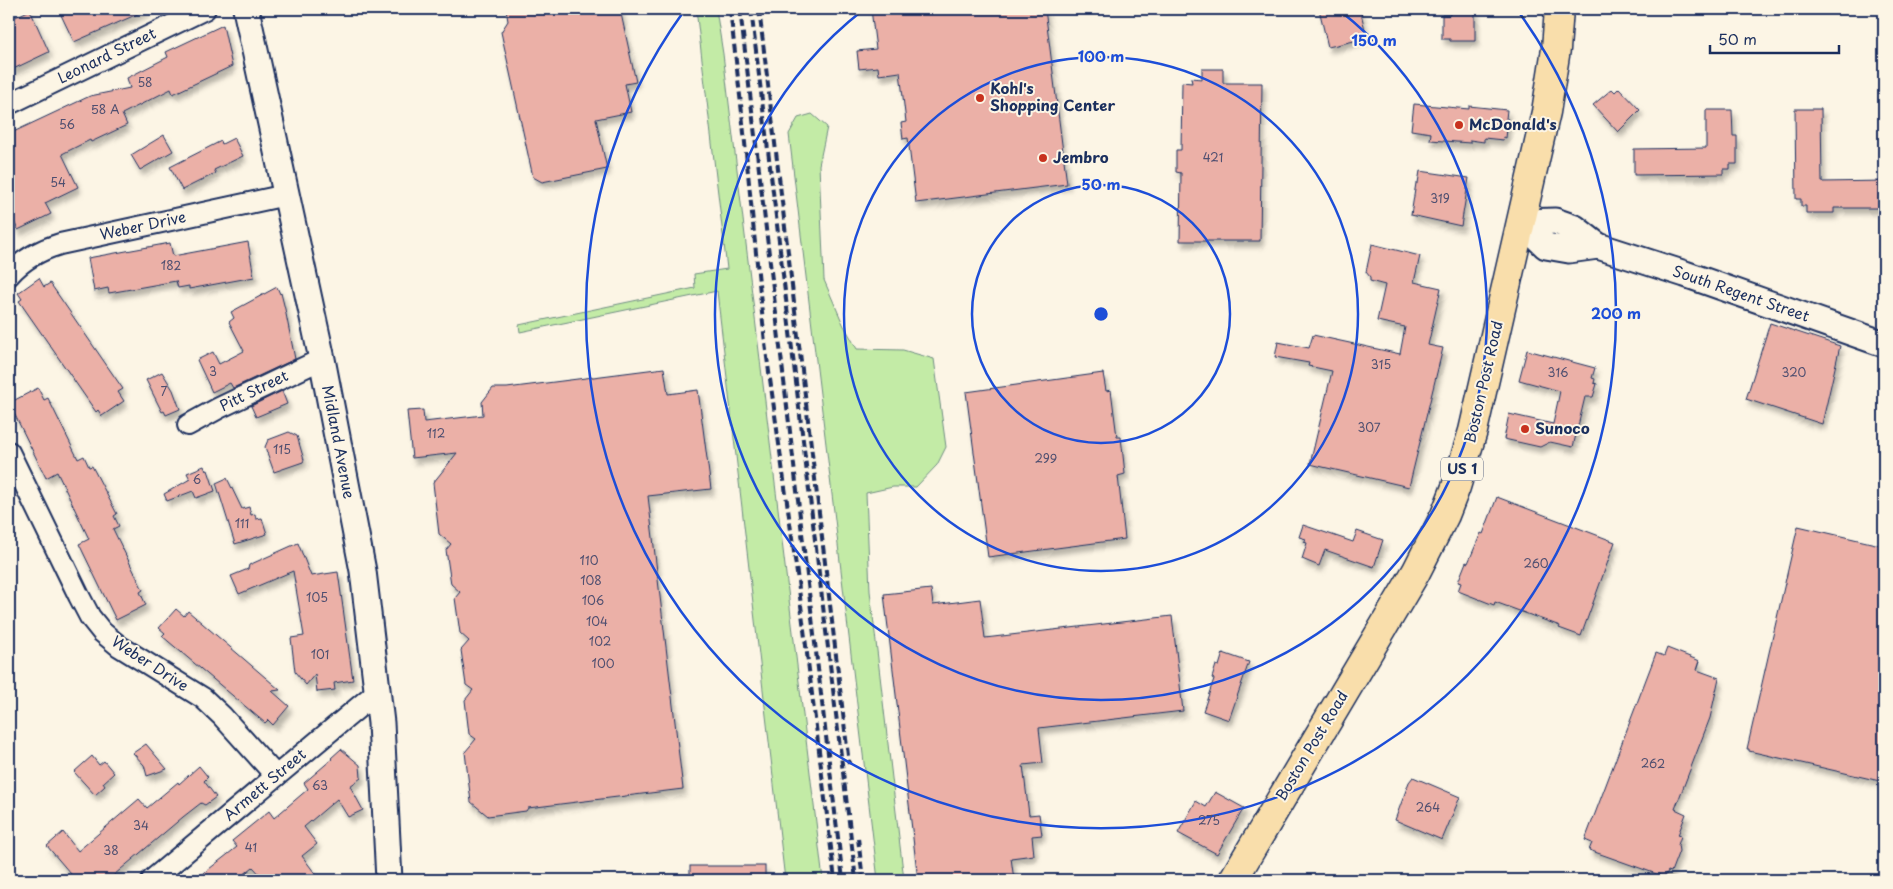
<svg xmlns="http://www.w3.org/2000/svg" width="1893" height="889" font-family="'Playpen Sans',sans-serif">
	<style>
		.green { fill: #c3eba6; stroke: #6f8d82 }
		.building { fill: #ebb0a7; stroke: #1b2f5e; filter: url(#shadow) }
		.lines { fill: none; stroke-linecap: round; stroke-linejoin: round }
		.minor-casing { stroke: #1b2f5e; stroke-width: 24 }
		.tertiary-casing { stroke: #1b2f5e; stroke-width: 29 }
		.primary-casing { stroke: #1b2f5e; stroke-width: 31 }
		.minor { stroke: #fcf5e5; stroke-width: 20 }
		.tertiary { stroke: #fcf5e5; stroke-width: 25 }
		.primary { stroke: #f9deab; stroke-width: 28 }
		.rail { stroke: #1b2f5e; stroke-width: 4; stroke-dasharray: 8 4; stroke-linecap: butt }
		.ring { fill: none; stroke: #1d4ed8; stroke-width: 2.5 }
		.poi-dot { fill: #c8321e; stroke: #fcf5e5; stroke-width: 2 }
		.labels { text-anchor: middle; stroke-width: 4; stroke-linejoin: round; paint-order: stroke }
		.number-label { font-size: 12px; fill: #4f4f70 }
		.shield { fill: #fcf5e5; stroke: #5e6a86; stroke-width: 1 }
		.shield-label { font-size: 14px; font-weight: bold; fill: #1b2f5e }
		.street-label { font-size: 15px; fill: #1b2f5e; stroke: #fcf5e5 }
		.poi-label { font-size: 15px; font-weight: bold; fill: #1b2f5e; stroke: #fcf5e5; text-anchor: start }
		.centre { fill: #1d4ed8; stroke: #fcf5e5; stroke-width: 2.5 }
		.ring-label { font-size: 15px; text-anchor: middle; font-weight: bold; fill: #1d4ed8; stroke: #fcf5e5; stroke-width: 4; stroke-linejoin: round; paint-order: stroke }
	</style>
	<defs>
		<filter id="shadow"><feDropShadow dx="3" dy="5.5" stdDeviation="2.5" flood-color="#0004"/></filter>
	</defs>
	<rect width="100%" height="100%" fill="#fcf5e5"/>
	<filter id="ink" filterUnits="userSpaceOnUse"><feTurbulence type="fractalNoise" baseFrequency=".02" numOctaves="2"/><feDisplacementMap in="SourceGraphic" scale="10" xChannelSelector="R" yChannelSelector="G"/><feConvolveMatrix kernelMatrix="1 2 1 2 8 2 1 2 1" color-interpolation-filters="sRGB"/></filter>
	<g filter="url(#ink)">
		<g class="green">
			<path d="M 696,9 L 716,9 L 723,54 L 823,880 L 785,880 L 717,291 L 520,332 L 519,325 L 695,288 L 694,274 L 727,269 Z"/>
			<path d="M 812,114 L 827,127 L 819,165 L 824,280 L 843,324 L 857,349 L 903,350 L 934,359 L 946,447 L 937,465 L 916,487 L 893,487 L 866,493 L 870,591 L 904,880 L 878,880 L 789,134 L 798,118 Z"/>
		</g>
		<g class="building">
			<path d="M 74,9 L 149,9 L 74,42 L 61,15 Z"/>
			<path d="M 506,9 L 620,9 L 636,82 L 625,84 L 631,112 L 596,119 L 607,169 L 542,182 L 533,177 L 501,32 L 508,21 Z"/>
			<path d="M 871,9 L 1045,9 L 1067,184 L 916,203 L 908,138 L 903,139 L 901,123 L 906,122 L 900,72 L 879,75 L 878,67 L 859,69 L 857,51 L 876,49 Z"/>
			<path d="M 1319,9 L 1360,9 L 1367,38 L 1328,47 Z"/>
			<path d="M 1449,9 L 1475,9 L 1475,41 L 1450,41 L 1450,39 L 1442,39 L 1442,15 L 1450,15 Z"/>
			<path d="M 30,10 L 49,52 L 9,71 L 9,20 Z"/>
			<path d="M 223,25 L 232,66 L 173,94 L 171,89 L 122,114 L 127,125 L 91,142 L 90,140 L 62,154 L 78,187 L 45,203 L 51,214 L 18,230 L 9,211 L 9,134 L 90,96 L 130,88 L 127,78 L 168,57 L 166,52 Z"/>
			<path d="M 1202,69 L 1223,69 L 1223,83 L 1262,83 L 1260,241 L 1180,241 L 1181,173 L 1176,172 L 1176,150 L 1181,150 L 1182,82 L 1192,83 L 1191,78 L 1202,79 Z"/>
			<path d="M 1619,88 L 1640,110 L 1618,132 L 1593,105 L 1612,89 L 1615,92 Z"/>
			<path d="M 1414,104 L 1469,109 L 1469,106 L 1507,110 L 1506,119 L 1508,119 L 1506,138 L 1504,137 L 1503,140 L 1484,138 L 1484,142 L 1470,140 L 1470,143 L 1430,140 L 1431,133 L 1411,130 Z"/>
			<path d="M 1795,109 L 1821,109 L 1822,182 L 1884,181 L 1884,208 L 1834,208 L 1834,213 L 1806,213 L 1806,206 L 1801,206 L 1801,199 L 1796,199 Z"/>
			<path d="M 1706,110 L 1732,110 L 1733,136 L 1737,136 L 1737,164 L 1730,164 L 1730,169 L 1723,169 L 1723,174 L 1634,175 L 1634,149 L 1706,148 Z"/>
			<path d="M 164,135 L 173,151 L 140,170 L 131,155 Z"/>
			<path d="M 234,138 L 243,156 L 214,170 L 216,173 L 182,190 L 170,167 L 221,141 L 222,144 Z"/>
			<path d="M 1420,171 L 1469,178 L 1461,226 L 1411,215 L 1416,183 L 1418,183 Z"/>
			<path d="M 248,242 L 254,277 L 189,289 L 189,286 L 178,288 L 176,281 L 109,293 L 108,288 L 94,291 L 88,258 L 170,243 L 173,256 Z"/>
			<path d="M 1372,244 L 1420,256 L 1414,282 L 1441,288 L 1428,345 L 1443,348 L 1409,487 L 1310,464 L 1332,371 L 1308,366 L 1309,363 L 1275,357 L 1278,342 L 1309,348 L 1313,335 L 1400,354 L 1405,327 L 1377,321 L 1385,285 L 1370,281 L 1370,277 L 1366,272 Z"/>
			<path d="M 39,278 L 44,287 L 50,283 L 123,389 L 118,392 L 124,401 L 102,416 L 98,410 L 96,412 L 19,301 L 22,299 L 18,293 Z"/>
			<path d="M 277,287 L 280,294 L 281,293 L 285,309 L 295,359 L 233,388 L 230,383 L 212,392 L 197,360 L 213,352 L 219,364 L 244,351 L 229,322 L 234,318 L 231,312 Z"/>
			<path d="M 1770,323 L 1840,346 L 1822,424 L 1746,399 Z"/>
			<path d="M 1527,350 L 1595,368 L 1592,378 L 1595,379 L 1594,383 L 1597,384 L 1593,397 L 1585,397 L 1573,447 L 1550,442 L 1540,447 L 1504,439 L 1509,414 L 1553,424 L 1560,391 L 1519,380 Z"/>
			<path d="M 664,368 L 668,394 L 698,390 L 711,489 L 648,496 L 683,789 L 528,808 L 526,811 L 488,816 L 471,802 L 465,752 L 476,739 L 469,734 L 465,700 L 473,690 L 466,685 L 461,650 L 469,641 L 460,633 L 455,598 L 460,592 L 451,584 L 446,550 L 451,544 L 439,534 L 433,483 L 457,453 L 412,458 L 407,411 L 423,410 L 424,422 L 483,415 L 482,402 L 493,388 L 507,388 Z"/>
			<path d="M 162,372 L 173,390 L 180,409 L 166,415 L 164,411 L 162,412 L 146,380 Z"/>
			<path d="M 1103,373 L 1106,391 L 1111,390 L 1117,437 L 1121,437 L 1125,474 L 1118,476 L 1125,539 L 988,557 L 966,392 Z"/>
			<path d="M 38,388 L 44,400 L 48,398 L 78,459 L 84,456 L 89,467 L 92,466 L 117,514 L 114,516 L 119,526 L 113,529 L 143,590 L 140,592 L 146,605 L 116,620 L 79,544 L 89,539 L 57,472 L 46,478 L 9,403 Z"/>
			<path d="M 282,391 L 287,404 L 256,417 L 251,406 Z"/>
			<path d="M 289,432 L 297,436 L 304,460 L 303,462 L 274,472 L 265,447 L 268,440 Z"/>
			<path d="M 204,466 L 206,471 L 208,470 L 215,491 L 196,498 L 193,491 L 167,501 L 164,494 L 190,479 L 187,473 Z"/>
			<path d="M 227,478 L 242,509 L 249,507 L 251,515 L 255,514 L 256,519 L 262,518 L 267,534 L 235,544 L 216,483 Z"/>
			<path d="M 1497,497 L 1615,542 L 1581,636 L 1559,628 L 1560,626 L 1495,602 L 1494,605 L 1458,591 L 1461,583 L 1458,582 L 1466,562 L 1468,563 L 1481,533 L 1483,534 Z"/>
			<path d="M 1303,525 L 1353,542 L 1357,531 L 1383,540 L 1374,567 L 1325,550 L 1319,566 L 1302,559 L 1307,543 L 1304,542 L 1306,539 L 1299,537 Z"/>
			<path d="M 1798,526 L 1884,546 L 1884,782 L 1749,751 L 1749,749 L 1747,749 Z"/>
			<path d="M 298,543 L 311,576 L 338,572 L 353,680 L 334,683 L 335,690 L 317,692 L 315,674 L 306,685 L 295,672 L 291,638 L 304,636 L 293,571 L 239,594 L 231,576 L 248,569 L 249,565 Z"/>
			<path d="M 931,589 L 933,605 L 980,599 L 985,638 L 1172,616 L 1183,711 L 1039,728 L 1043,763 L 1023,765 L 1029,815 L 1039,814 L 1042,835 L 1032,836 L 1034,855 L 1011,858 L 1014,880 L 918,880 L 884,594 Z"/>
			<path d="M 176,609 L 184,616 L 188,611 L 280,690 L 272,691 L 289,706 L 273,725 L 268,720 L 265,723 L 162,636 L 165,633 L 159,628 Z"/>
			<path d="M 1667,648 L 1700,661 L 1697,670 L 1719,678 L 1710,718 L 1675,809 L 1686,814 L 1678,835 L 1681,836 L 1678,845 L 1679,851 L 1671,872 L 1668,871 L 1665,877 L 1589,850 L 1592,843 L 1585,840 L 1656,653 L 1664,656 Z"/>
			<path d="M 1223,653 L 1249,662 L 1229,720 L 1203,711 L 1214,679 L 1212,678 L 1216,665 L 1219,666 Z"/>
			<path d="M 146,744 L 167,769 L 147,776 L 144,765 L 133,753 Z"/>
			<path d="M 341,749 L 360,765 L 361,778 L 350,786 L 363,810 L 348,817 L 337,799 L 304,827 L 317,844 L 302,856 L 320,880 L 265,880 L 253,867 L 237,880 L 195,880 L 237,847 L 232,841 L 269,811 L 274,818 L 308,789 L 304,783 L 332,759 L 331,758 Z"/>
			<path d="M 92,756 L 99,765 L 104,761 L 114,773 L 103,783 L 105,786 L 95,795 L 74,772 Z"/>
			<path d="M 199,766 L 208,777 L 204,781 L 216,797 L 205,805 L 201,803 L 183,817 L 108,880 L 76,880 L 47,846 L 63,832 L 78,851 L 139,799 L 147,808 L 178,782 L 179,784 Z"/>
			<path d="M 1413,777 L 1460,797 L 1442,840 L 1395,820 L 1409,782 Z"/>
			<path d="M 1215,792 L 1244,808 L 1217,854 L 1178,833 L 1196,801 L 1206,807 Z"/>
			<rect x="690" y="866" width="75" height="14"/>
		</g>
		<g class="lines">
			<defs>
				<g id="minor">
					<path d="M 9,104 L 205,9"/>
					<path d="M 9,275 C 23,259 40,250 60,244 L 286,195"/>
					<path d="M 188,425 L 219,408 L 322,359"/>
					<path d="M 9,452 L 79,596 L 90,617 L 102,632 L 119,646 L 203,698 L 222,716 L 276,776"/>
					<path d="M 152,880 L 378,691"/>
				</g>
				<g id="tertiary">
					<path d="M 246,9 L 322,359 L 363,571 L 381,723 L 389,880"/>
					<path d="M 1555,221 L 1575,228 L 1598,246 L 1569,250 L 1546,246 L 1521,222 Z"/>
					<path d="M 1598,246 L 1685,274 L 1884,344"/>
				</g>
				<path id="primary" d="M 1233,880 L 1416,572 L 1445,515 L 1456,487 L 1473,431 L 1546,112 L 1556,49 L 1559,9"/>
			</defs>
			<use href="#minor" class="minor-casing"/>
			<use href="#tertiary" class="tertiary-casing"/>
			<use href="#primary" class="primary-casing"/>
			<use href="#minor" class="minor"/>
			<use href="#tertiary" class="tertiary"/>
			<use href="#primary" class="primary"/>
			<g class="rail">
				<path d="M 730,9 L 742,113 L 765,343 L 798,581 L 835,880"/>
				<path d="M 740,9 L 843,880"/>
				<path d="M 751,9 L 856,880"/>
				<path d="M 759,9 L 849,764"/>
				<path d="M 858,838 L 863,880"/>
			</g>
		</g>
	</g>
	<g class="ring">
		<circle cx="1101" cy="314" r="129"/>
		<circle cx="1101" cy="314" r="257"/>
		<path d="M1339 10A386 386 0 1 1 863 10"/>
		<path d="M1518 11A515 515 0 1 1 684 11"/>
	</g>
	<g class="poi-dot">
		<circle cx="980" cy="98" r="5"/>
		<circle cx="1459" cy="125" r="5"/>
		<circle cx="1043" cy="158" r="5"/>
		<circle cx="1525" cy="429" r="5"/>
	</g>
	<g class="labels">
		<g class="number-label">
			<text x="145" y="87">58</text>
			<text x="105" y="114">58 A</text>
			<text x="67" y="129">56</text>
			<text x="1213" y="162">421</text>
			<text x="58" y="187">54</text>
			<text x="1440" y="203">319</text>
			<text x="171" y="270">182</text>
			<text x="1381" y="369">315</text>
			<text x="213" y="376">3</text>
			<text x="1558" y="377">316</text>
			<text x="1794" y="377">320</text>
			<text x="164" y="396">7</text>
			<text x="1369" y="432">307</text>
			<text x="436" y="438">112</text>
			<text x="282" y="454">115</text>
			<text x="1046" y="463">299</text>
			<text x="197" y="484">6</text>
			<text x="242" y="528">111</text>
			<text x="589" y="565">110</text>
			<text x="1536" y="568">260</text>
			<text x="591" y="585">108</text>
			<text x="317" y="602">105</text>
			<text x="593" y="605">106</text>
			<text x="597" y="626">104</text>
			<text x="600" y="646">102</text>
			<text x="320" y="659">101</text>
			<text x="603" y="668">100</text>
			<text x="1653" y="768">262</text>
			<text x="320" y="790">63</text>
			<text x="1428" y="812">264</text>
			<text x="1209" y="825">275</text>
			<text x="141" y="830">34</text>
			<text x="251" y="852">41</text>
			<text x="111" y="855">38</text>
		</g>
		<rect class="shield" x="1441" y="457.5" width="42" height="23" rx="4"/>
		<g class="shield-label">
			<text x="1462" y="474">US 1</text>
		</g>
		<g class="street-label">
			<text transform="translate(107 56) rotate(-26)" y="5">Leonard Street</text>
			<text transform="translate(143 226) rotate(-12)" y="5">Weber Drive</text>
			<text transform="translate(1741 294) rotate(19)" y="5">South Regent Street</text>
			<text transform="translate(1484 382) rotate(-77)" y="5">Boston Post Road</text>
			<text transform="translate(254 391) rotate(-26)" y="5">Pitt Street</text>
			<text transform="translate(338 442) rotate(79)" y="5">Midland Avenue</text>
			<text transform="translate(150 664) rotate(33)" y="5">Weber Drive</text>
			<text transform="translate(1312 746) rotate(-59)" y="5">Boston Post Road</text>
			<text transform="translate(265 785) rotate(-40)" y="5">Armett Street</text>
		</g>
		<g class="poi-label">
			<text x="990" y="94">Kohl's<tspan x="990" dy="17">Shopping Center</tspan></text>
			<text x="1469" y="130">McDonald's</text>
			<text x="1053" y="163">Jembro</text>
			<text x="1535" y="434">Sunoco</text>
		</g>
	</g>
	<circle cx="1101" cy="314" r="8" class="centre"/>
	<g class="ring-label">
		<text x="1374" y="46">150 m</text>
		<text x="1101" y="62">100 m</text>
		<text x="1101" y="190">50 m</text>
		<text x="1616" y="319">200 m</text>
	</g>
	<rect width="1893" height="889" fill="none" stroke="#fcf5e5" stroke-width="30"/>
	<rect x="15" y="15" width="1863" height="859" fill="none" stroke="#1b2f5e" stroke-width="2" filter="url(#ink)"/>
	<path d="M1710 45v8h129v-8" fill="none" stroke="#1b2f5e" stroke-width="2.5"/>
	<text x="1718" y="45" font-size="15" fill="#1b2f5e" stroke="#fcf5e5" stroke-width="4" paint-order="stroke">50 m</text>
</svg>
